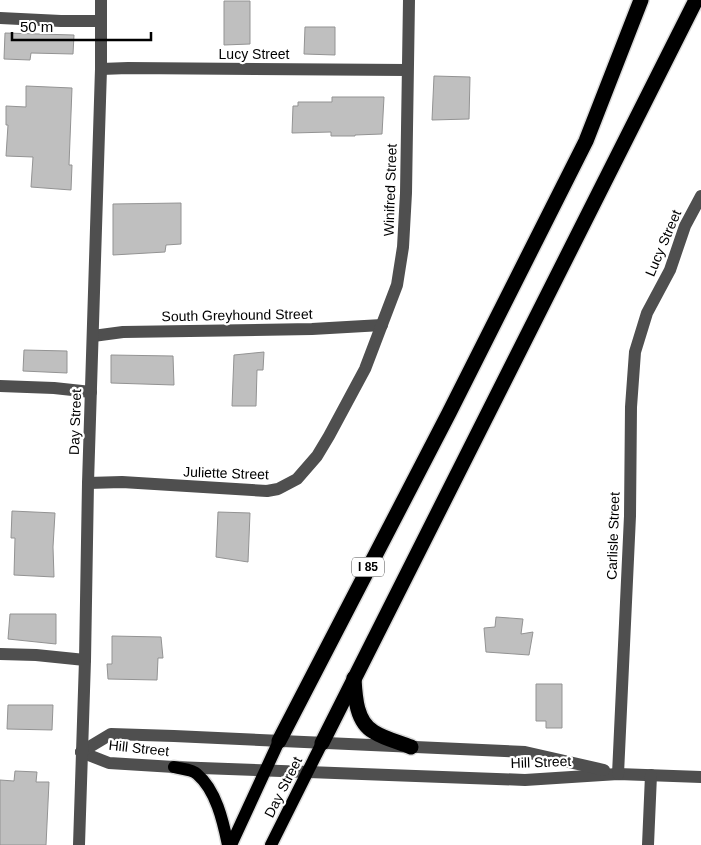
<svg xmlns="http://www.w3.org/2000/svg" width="701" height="845" font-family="Arial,sans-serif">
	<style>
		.building { fill: #bfbfbf; stroke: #939393 }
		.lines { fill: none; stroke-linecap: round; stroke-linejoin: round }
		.major-casing { stroke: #dbdbdb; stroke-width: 15 }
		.highway-casing { stroke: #dbdbdb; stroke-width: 18 }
		.minor { stroke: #4f4f4f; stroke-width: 12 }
		.major { stroke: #000; stroke-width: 12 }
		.highway { stroke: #000; stroke-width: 15 }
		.labels { text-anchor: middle; stroke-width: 4.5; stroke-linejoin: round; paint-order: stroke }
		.shield { fill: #fff; stroke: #4c4c4c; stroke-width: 1 }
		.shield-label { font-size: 12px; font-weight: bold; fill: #000 }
		.street-label { font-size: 14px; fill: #000; stroke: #fff }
	</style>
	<rect width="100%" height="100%" fill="#fff"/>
	<g class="building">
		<path d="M 224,1 L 250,1 L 250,44 L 224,45 Z"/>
		<path d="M 305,27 L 335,27 L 335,55 L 304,54 Z"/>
		<path d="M 5,33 L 74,35 L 73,54 L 31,53 L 30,60 L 4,59 Z"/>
		<path d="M 434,76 L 470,77 L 469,119 L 432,120 Z"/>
		<path d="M 26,86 L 72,88 L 69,165 L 72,165 L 71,190 L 31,187 L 33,157 L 6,156 L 8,125 L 6,125 L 6,106 L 26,107 Z"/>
		<path d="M 332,97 L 384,97 L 382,134 L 355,135 L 355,136 L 331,136 L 331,132 L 292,133 L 293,106 L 298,106 L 298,102 L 332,102 Z"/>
		<path d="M 181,203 L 181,244 L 166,245 L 165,252 L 113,255 L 113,204 Z"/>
		<path d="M 24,350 L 67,351 L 67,373 L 23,371 Z"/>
		<path d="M 264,352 L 263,370 L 257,370 L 256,406 L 232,406 L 234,355 Z"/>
		<path d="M 111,355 L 173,356 L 174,385 L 111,383 Z"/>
		<path d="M 12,511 L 55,513 L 53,547 L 54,577 L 14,575 L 15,538 L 11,538 Z"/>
		<path d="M 218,512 L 250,513 L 248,562 L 216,557 Z"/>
		<path d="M 10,614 L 56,614 L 56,644 L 8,639 Z"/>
		<path d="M 496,617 L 523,619 L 521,634 L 533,632 L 529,655 L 486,652 L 484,628 L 495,627 Z"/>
		<path d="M 112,636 L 161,637 L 163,658 L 158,658 L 157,680 L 108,679 L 107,664 L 112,664 Z"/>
		<path d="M 536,684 L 562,684 L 562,728 L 546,728 L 546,721 L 536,721 Z"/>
		<path d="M 8,705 L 53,705 L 52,730 L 7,729 Z"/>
		<path d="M 15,771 L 37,772 L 36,782 L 49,782 L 46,845 L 0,845 L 0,780 L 14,781 Z"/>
	</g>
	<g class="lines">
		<defs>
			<g id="major">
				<path d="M 174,767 C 181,769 192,769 197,774 C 216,790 223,821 228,845"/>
				<path d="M 231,845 L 279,741"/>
				<path d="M 271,845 L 322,743"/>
			</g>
			<g id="highway">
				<path d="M 354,678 C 355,696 356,722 374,732 C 385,739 399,742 411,747"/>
				<path d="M 279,741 L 449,413 L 586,141 L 641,0"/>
				<path d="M 322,743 L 696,0"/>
			</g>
		</defs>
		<use href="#major" class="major-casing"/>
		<use href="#highway" class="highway-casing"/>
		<g class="minor">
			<path d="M 0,18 L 61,21 L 101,21"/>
			<path d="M 101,69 L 128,68 L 407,70"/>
			<path d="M 93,336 L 123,332 L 312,329 L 382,325"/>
			<path d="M 0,386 L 54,388 L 91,392"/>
			<path d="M 88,483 L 122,482 L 267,491 L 278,489 L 297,479 L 317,456 L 329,436 L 365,369 L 397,285 L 403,247 L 406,193 L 409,0"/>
			<path d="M 0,654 L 36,655 L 85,660"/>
			<path d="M 81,752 L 109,763 L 174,767 L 525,780 L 618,774 L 701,777"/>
			<path d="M 81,752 L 111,734 L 174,736 L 525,752 L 604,770"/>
			<path d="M 618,774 L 630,516 L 631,407 L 635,352 L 647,313 L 670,270 L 685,226 L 701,196"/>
			<path d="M 79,845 L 85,660 L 88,483 L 101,69 L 101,0"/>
			<path d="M 648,845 L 651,775"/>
		</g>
		<use href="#major" class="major"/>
		<use href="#highway" class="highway"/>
	</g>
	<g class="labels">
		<rect class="shield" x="352" y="557.5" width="32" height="19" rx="4"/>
		<g class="shield-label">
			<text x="368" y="571">I 85</text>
		</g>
		<g class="street-label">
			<text x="254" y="59">Lucy Street</text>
			<text transform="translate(390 190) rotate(-88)" y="5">Winifred Street</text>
			<text transform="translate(663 243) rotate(-67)" y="5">Lucy Street</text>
			<text transform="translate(237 315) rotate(-1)" y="5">South Greyhound Street</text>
			<text transform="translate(75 422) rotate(-88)" y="5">Day Street</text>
			<text transform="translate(226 473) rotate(2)" y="5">Juliette Street</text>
			<text transform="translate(613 536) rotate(-88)" y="5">Carlisle Street</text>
			<text transform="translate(139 748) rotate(6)" y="5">Hill Street</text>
			<text transform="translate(541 762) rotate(-2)" y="5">Hill Street</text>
			<text transform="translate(283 787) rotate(-63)" y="5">Day Street</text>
		</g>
	</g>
	<path d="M12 32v8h139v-8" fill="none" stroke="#000000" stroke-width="2.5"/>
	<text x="20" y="32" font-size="15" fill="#000000" stroke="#ffffff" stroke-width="4" paint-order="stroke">50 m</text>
</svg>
